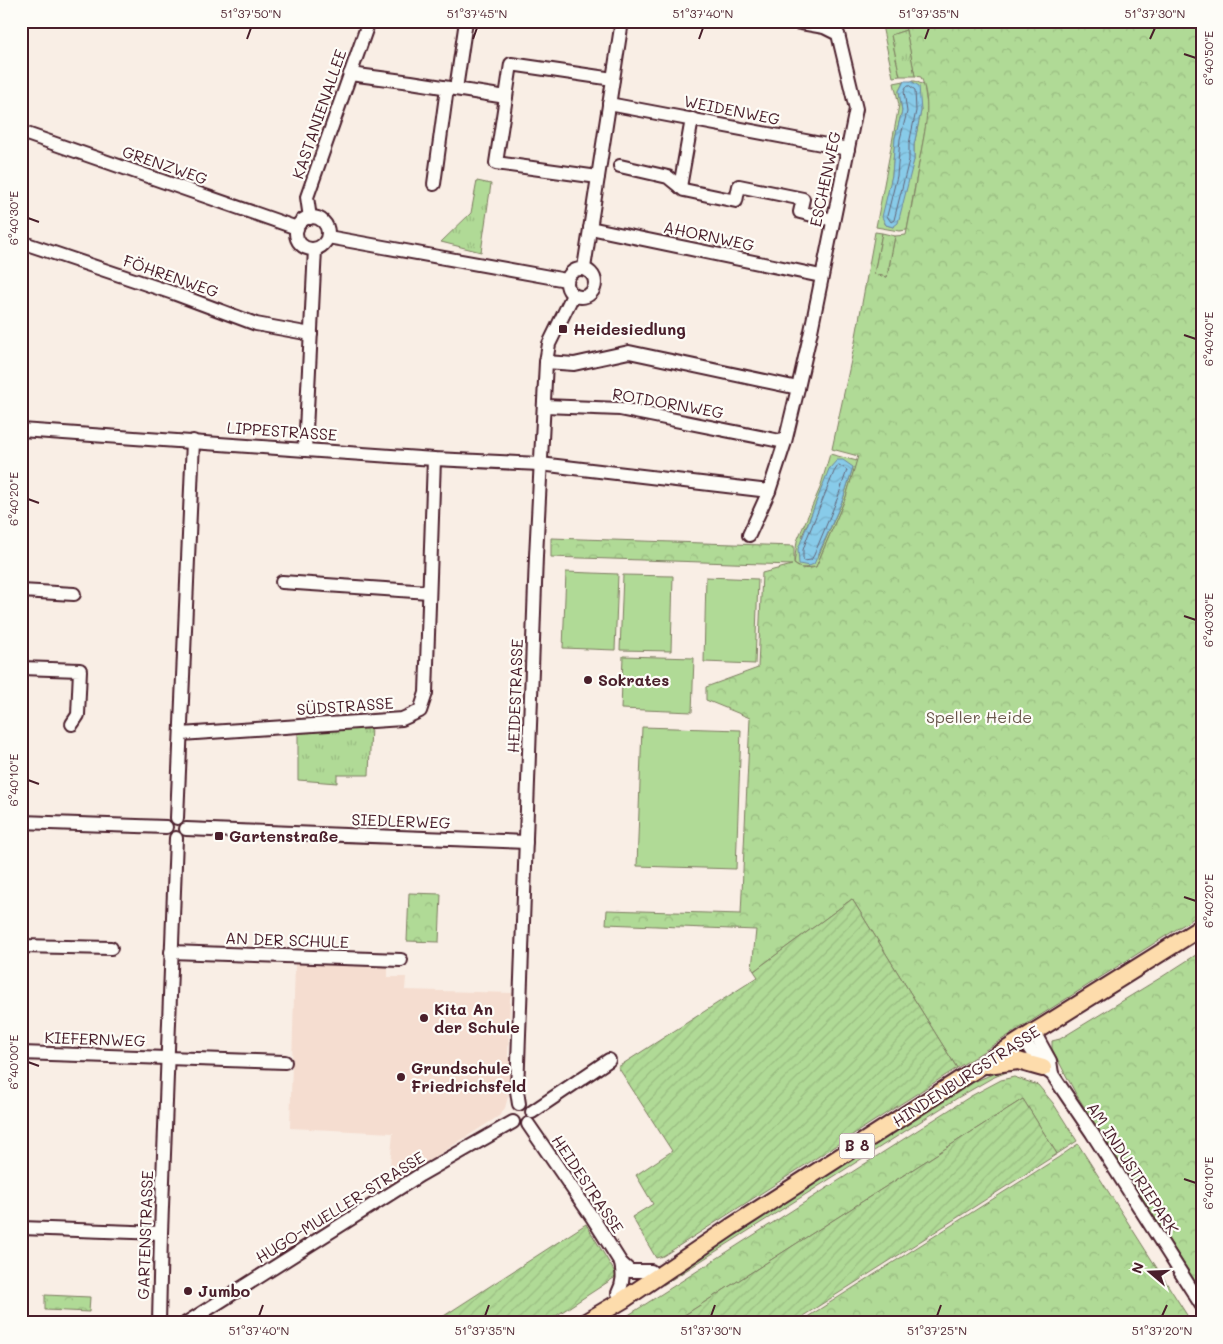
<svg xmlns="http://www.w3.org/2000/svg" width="1223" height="1344" font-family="Mali,sans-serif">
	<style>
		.built { fill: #f5ddd0 }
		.grass { fill: #b0da96; stroke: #7d7c60; fill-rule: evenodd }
		.forest { fill: url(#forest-crowns); stroke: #7d7c60 }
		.park { fill: url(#park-tufts); stroke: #7d7c60 }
		.garden { fill: url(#garden-furrows); stroke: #7d7c60 }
		.water { fill: url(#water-waves); stroke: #6f869d }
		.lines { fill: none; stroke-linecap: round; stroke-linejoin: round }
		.shore { stroke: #636477; stroke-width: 1 }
		.minor-casing { stroke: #4a1f2b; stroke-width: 16 }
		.major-casing { stroke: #4a1f2b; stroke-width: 20 }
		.minor { stroke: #fdfcf7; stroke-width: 12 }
		.major { stroke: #fddcac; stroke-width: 16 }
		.ticks { fill: none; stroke: #4a1f2b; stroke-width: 2 }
		.poi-dot { fill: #4a1f2b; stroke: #fdfcf7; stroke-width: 2 }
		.labels { text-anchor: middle; stroke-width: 4.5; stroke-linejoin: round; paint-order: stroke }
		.shield { fill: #fdfcf7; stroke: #806168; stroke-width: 1 }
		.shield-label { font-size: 15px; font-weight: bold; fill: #4a1f2b }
		.street-label { font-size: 16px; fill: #4a1f2b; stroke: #fdfcf7 }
		.poi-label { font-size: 16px; font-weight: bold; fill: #4a1f2b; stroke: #fdfcf7; text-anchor: start }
		.park-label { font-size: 16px; fill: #69574b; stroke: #fdfcf7 }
		.neatline { fill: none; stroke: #4a1f2b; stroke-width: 2 }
		.ticks-label { font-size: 12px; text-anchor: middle; fill: #4a1f2b }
	</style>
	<defs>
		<pattern id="forest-crowns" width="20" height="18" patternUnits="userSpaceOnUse" patternTransform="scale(1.25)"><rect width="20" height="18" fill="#b0da96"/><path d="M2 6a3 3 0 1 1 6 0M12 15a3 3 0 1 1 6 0" fill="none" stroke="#99bb81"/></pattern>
		<pattern id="park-tufts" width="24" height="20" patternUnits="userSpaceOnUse" patternTransform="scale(1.25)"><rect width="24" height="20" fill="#b0da96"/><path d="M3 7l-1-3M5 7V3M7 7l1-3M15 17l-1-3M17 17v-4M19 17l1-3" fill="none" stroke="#99bb81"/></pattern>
		<pattern id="garden-furrows" width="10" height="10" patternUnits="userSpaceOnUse" patternTransform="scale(1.25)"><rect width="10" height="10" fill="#b0da96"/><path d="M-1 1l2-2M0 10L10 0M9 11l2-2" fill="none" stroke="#99bb81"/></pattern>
		<pattern id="water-waves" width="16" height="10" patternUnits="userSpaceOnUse" patternTransform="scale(1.25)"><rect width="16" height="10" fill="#88cbe9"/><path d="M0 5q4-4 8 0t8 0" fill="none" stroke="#77aec8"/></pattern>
	</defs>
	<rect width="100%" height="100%" fill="#f9eee5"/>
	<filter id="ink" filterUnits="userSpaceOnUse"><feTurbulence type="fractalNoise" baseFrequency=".02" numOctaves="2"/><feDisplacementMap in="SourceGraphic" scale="10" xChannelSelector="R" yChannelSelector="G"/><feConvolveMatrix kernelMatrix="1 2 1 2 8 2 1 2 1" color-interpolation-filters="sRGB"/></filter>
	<g filter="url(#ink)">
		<path class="built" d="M 300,960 L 315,961 L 317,964 L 388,967 L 388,977 L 406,977 L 405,990 L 513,993 L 510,998 L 508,1056 L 511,1063 L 509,1092 L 505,1108 L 499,1116 L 388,1187 L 393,1133 L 290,1128 L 295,964 Z"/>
		<g class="grass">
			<path d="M 881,21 L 884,21 L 885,25 L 899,26 L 899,21 L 904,21 L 906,30 L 891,35 L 900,76 L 893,77 Z"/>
			<path d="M 904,81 L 899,91 L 902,111 L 895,138 L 892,175 L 884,222 L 886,225 L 893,227 L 914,160 L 914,145 L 921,111 L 916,84 L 911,81 L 915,81 L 924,85 L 927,105 L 927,119 L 907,230 L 899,231 L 876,227 L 899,105 L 894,83 Z"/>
			<path d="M 830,454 L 857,461 L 846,497 L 816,567 L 801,568 L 794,564 L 797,541 L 820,488 ZM 853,467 L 843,499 L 818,557 L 802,536 L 818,499 Z"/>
			<path d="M 566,572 L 618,574 L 615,650 L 563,648 Z"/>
			<path d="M 623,575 L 673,576 L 671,651 L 620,650 Z"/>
			<path d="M 706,577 L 758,579 L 755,664 L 704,662 Z"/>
			<path d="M 623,656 L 694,658 L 692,712 L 621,709 Z"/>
			<path d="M 642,727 L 741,730 L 736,869 L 637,866 Z"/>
			<path d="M 1014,1069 L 992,1078 L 959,1097 L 663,1285 L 660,1280 L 964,1086 L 1000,1071 Z"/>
		</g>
		<g class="forest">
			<path d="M 904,21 L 1202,21 L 1202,913 L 957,1068 L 852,899 L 754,971 L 752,968 L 756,930 L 606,924 L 607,910 L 741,914 L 750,718 L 706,700 L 706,687 L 758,668 L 762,573 L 792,565 L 551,557 L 551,538 L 794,546 L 794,564 C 801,570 807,569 816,567 L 846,497 L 858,456 L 832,449 L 855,342 L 875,232 L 882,233 L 874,274 L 887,277 L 895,236 L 906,235 L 907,230 C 912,206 916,181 920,157 C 925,130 932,103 921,77 L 915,76 Z"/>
			<path d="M 409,893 L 441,894 L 439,942 L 407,941 Z"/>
			<path d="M 1202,951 L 1202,1292 L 1076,1094 L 1052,1049 L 1052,1041 L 1060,1039 L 1160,978 Z"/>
			<path d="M 1014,1077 L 1038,1085 L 1053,1103 L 1077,1141 L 1057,1154 L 1023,1099 L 672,1323 L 616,1323 L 971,1096 L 1001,1080 Z"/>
			<path d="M 1078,1144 L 1192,1323 L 798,1323 L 1059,1157 Z"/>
			<path d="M 45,1295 L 90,1297 L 89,1312 L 45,1310 Z"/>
		</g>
		<g class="park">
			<path d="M 906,30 L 915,76 L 900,76 L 891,35 Z"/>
			<path d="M 477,181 L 491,184 L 481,252 L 441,242 L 471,213 Z"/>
			<path d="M 882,233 L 895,236 L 887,277 L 874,274 Z"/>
			<path d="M 371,726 L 369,775 L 337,775 L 337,783 L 298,780 L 298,731 Z"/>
		</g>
		<g class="garden">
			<path d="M 852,899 L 957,1068 L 663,1256 L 656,1258 L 632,1217 L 653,1204 L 636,1175 L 672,1151 L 618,1067 L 758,977 L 754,971 Z"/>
			<path d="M 1023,1099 L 1057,1154 L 792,1323 L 672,1323 Z"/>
			<path d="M 586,1224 L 617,1276 L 545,1323 L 433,1323 Z"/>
		</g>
		<g class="water">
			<path d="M 904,81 L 911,81 L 919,86 L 921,111 L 914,145 L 914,160 L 898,223 L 893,227 L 886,225 L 882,217 L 892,175 L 895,138 L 902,111 L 899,91 Z"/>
			<path d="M 837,460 L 843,460 L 853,467 L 843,499 L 814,564 L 809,566 L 799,564 L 798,549 L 829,469 Z"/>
		</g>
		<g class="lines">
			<g class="shore">
				<path d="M 910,86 L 915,90 L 916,111 L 909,144 L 909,160 L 894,220 L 891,222 L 887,216 L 897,176 L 900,139 L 907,112 L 904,91 L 906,87 Z"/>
				<path d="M 839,465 L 847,470 L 838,497 L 814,555 L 811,560 L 804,561 L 803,558 L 803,550 L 807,538 L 834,472 Z"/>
			</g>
			<defs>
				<g id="minor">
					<path d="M 790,21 L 824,27 L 838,34 L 856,109 L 811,331 L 798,388"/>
					<path d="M 350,74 L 411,82 L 506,97"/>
					<path d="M 456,89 L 466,21"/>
					<path d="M 609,104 L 848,149"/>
					<path d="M 21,132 L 297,228"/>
					<path d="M 620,166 L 668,177 L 684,190 L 736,201 L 739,186 L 803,199 L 800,212 L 833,220"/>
					<path d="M 598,177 L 496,163 L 511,64 L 613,79"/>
					<path d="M 434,184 L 447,88"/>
					<path d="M 680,187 L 692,119"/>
					<circle cx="312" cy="233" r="16"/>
					<path d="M 310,218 L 307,197 L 369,21"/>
					<path d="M 590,228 L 821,276"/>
					<path d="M 328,237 L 566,280"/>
					<path d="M 21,242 L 173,293 L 256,324 L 311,334"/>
					<path d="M 584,268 L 622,21"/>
					<circle cx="581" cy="283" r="14"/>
					<path d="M 544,406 L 620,409 L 785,442"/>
					<path d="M 21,430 L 434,459 L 540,464 L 769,491 L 785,442 L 798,388 L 629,352 L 574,364 L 546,362"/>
					<path d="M 305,450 L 315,249"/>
					<path d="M 749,535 L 769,491"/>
					<path d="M 282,582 L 429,592"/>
					<path d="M 21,591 L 74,594"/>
					<path d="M 21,668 L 80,670 L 78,715 L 72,724"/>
					<path d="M 181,734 L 402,719 L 420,711 L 426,693 L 434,459"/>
					<path d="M 177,818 L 193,441"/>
					<path d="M 21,822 L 166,827"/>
					<path d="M 186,829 L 526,842"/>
					<path d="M 21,946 L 111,948"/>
					<path d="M 171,952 L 401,960"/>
					<path d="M 1034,1032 L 1050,1061 L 1052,1074"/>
					<path d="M 1023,1039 L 1043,1068 L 1052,1074 L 1092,1133 L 1202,1306"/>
					<path d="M 21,1053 L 285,1062"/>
					<path d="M 519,1104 L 517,1091 L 536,556 L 546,362 L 549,344 L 573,295"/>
					<path d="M 532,1112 L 609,1060"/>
					<path d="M 528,1124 L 592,1217 L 621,1263 L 630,1271 L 651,1271"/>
					<path d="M 21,1228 L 161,1233"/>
					<path d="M 618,1293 C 624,1282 623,1274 621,1263"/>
					<path d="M 159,1323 L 161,1233 L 176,838"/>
					<path d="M 186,1323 L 420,1175 L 513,1122"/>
				</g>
				<g id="major">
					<path d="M 987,1065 L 1018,1061 L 1043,1068"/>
					<path d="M 584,1323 L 623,1300 L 731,1227 L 1023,1039 L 1202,927"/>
				</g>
			</defs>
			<use href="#minor" class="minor-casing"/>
			<use href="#major" class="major-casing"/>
			<use href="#minor" class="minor"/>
			<use href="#major" class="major"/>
		</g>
	</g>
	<path class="ticks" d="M 247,39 L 251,28M 473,39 L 477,28M 699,39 L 703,28M 925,39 L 929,28M 1150,39 L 1155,28M 1184,54 L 1196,58M 28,218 L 39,222M 1184,335 L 1196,339M 28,499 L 39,503M 1184,616 L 1196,620M 28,780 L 39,784M 1184,897 L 1196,901M 28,1062 L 39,1066M 1184,1179 L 1196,1183M 259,1316 L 263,1305M 485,1316 L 489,1305M 711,1316 L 715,1305M 937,1316 L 941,1305M 1162,1316 L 1167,1305"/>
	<g class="poi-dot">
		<rect x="558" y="324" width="10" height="10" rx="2.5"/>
		<circle cx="588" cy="680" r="5"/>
		<rect x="214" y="831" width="10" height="10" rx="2.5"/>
		<circle cx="424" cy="1018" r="5"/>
		<circle cx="401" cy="1077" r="5"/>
		<circle cx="188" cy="1291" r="5"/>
	</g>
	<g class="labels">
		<rect class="shield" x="839.5" y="1133.5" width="35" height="25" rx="4"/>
		<g class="shield-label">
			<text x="857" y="1151">B 8</text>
		</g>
		<g class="street-label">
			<text transform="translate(732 110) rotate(11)" y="6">WEIDENWEG</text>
			<text transform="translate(319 114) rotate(-71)" y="6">KASTANIENALLEE</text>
			<text transform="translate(165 165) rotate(19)" y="6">GRENZWEG</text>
			<text transform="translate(825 179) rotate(-78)" y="6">ESCHENWEG</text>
			<text transform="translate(709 236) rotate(12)" y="6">AHORNWEG</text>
			<text transform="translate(171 276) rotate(19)" y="6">FÖHRENWEG</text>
			<text transform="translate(668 403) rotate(10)" y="6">ROTDORNWEG</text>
			<text transform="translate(282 431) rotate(4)" y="6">LIPPESTRASSE</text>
			<text transform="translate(515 696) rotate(-88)" y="6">HEIDESTRASSE</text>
			<text transform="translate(345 706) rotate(-4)" y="6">SÜDSTRASSE</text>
			<text transform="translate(401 821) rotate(2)" y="6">SIEDLERWEG</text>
			<text transform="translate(287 940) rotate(2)" y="6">AN DER SCHULE</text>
			<text transform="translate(95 1039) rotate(2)" y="6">KIEFERNWEG</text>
			<text transform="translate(966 1076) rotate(-33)" y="6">HINDENBURGSTRASSE</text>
			<text transform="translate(1133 1168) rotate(57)" y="6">AM INDUSTRIEPARK</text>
			<text transform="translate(588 1184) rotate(56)" y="6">HEIDESTRASSE</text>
			<text transform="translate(340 1207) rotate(-32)" y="6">HUGO-MUELLER-STRASSE</text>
			<text transform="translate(145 1235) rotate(-88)" y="6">GARTENSTRASSE</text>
		</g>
		<g class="poi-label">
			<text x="573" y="335">Heidesiedlung</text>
			<text x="598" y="686">Sokrates</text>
			<text x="229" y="842">Gartenstraße</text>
			<text x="434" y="1015">Kita An<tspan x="434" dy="18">der Schule</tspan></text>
			<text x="411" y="1074">Grundschule<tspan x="411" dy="18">Friedrichsfeld</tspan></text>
			<text x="198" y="1297">Jumbo</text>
		</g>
		<g class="park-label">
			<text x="979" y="723">Speller Heide</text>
		</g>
	</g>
	<rect width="1223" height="1344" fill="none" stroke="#fdfcf7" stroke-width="55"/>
	<g transform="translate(1150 1272) rotate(289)" stroke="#fdfcf7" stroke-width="4" paint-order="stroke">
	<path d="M0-4L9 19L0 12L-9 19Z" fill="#4a1f2b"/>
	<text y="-8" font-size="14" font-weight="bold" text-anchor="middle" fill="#4a1f2b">N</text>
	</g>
	<rect x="28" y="28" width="1168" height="1288" class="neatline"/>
	<g class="ticks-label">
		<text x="251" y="18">51°37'50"N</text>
		<text x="477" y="18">51°37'45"N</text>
		<text x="703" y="18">51°37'40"N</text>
		<text x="929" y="18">51°37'35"N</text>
		<text x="1155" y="18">51°37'30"N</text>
		<text transform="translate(1209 58) rotate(-90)" y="4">6°40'50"E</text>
		<text transform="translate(14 218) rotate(-90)" y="4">6°40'30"E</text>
		<text transform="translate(1209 339) rotate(-90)" y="4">6°40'40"E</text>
		<text transform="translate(14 499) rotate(-90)" y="4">6°40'20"E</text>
		<text transform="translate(1209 620) rotate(-90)" y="4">6°40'30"E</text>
		<text transform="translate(14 780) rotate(-90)" y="4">6°40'10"E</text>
		<text transform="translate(1209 901) rotate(-90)" y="4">6°40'20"E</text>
		<text transform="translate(14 1062) rotate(-90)" y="4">6°40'00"E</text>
		<text transform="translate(1209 1183) rotate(-90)" y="4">6°40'10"E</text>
		<text x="259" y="1335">51°37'40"N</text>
		<text x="485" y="1335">51°37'35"N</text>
		<text x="711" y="1335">51°37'30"N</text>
		<text x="937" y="1335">51°37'25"N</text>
		<text x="1162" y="1335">51°37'20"N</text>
	</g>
</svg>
